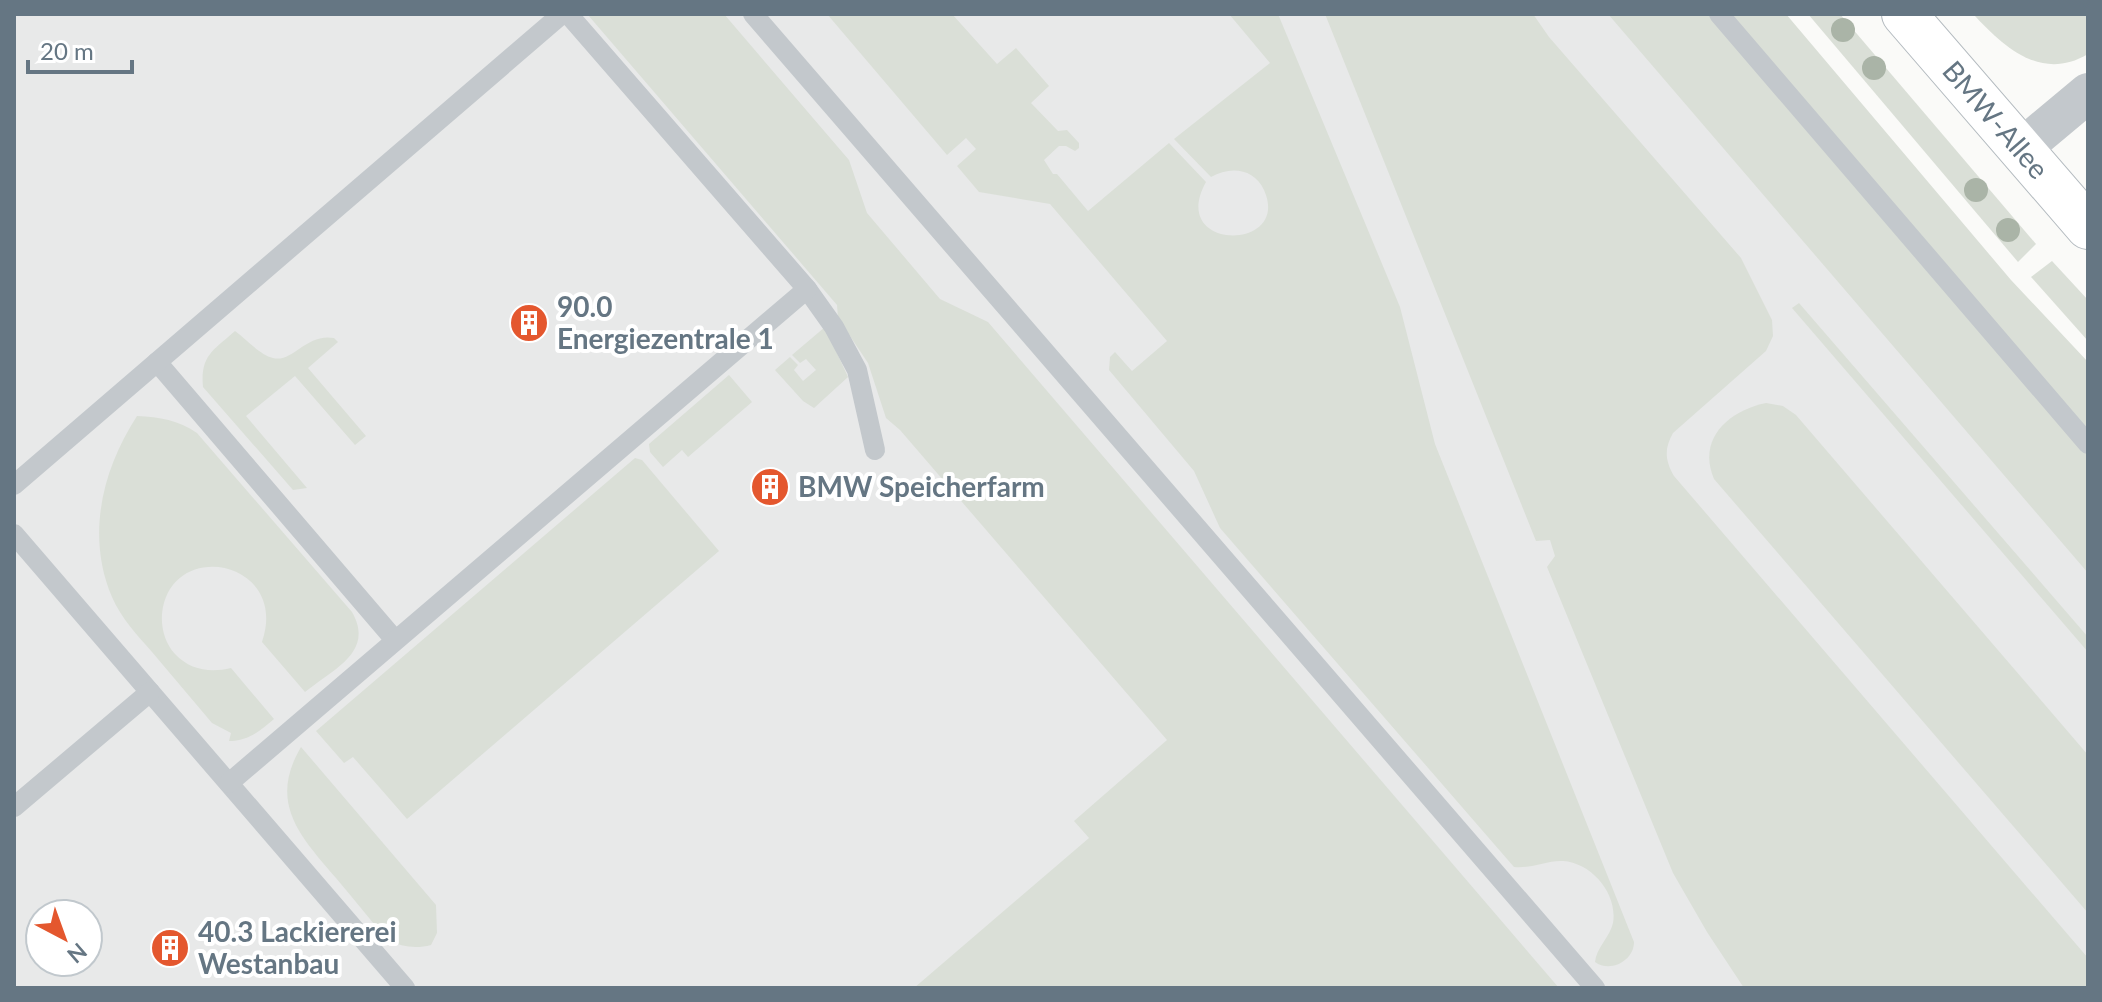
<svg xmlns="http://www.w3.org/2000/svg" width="2102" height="1002" font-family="Lato,sans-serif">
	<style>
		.built { fill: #e8e9e9; fill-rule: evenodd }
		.green { fill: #dadfd7 }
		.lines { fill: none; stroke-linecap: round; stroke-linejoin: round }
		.secondary-casing { stroke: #b3babf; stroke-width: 46 }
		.service { stroke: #c3c8cc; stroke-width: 20 }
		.minor { stroke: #c3c8cc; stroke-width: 40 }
		.secondary { stroke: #fff; stroke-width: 44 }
		.tree { fill: #aab4a7 }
		.labels { text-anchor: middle; stroke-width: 8; stroke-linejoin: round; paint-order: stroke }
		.street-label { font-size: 28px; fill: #657683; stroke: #fff }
		.poi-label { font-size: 28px; font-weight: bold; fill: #657683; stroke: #fff; text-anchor: start }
	</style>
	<rect width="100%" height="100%" fill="#fafaf8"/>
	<path class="built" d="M 14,14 L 1733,14 L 2088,427 L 2088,988 L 14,988 ZM 40,914 L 88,914 L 88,962 L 40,962 Z"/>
	<g class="green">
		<path d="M 724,14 L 849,160 L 867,213 L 940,299 L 988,322 L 1559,988 L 914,988 L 1089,838 L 1074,821 L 1167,740 L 900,430 L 886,418 L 868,363 L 838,318 L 837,305 L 588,15 Z"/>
		<path d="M 827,14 L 952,14 L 997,64 L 1016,48 L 1049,86 L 1031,103 L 1058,131 L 1067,130 L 1079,143 L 1079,148 L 1075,151 L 1066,146 L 1059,146 L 1044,160 L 1053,174 L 1057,174 L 1088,211 L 1169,143 L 1206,182 C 1167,252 1292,252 1264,190 C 1254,168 1230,166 1211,177 L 1174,139 L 1270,63 L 1229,14 L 1278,14 L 1400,307 L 1435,444 L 1634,942 C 1634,961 1610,973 1595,962 C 1596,948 1610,937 1613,923 C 1618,894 1592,863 1563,861 C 1547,860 1531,869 1514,867 L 1220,528 L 1194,471 L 1109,370 L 1110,357 L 1115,352 L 1132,371 L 1167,341 L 1050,204 L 979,192 L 957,166 L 976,149 L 966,138 L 947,155 Z"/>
		<path d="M 1325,14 L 1533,14 L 1549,37 L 1741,258 L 1772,320 L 1773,336 L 1766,351 L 1673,433 C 1664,449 1665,460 1674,476 L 2088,958 L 2088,988 L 1744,988 L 1707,932 L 1673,873 L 1547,567 L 1555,556 L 1550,540 L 1536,541 Z"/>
		<path d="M 1608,14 L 1786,14 L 2011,280 L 2088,362 L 2088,573 Z"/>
		<path d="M 1808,14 L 1840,14 L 2036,244 L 2018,262 Z"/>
		<path d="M 1973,14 L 2088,14 L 2088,54 C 2041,82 2004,47 1973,14 Z"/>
		<path d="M 2052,261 L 2088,300 L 2088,341 L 2031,277 Z"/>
		<path d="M 1799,303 L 2088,637 L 2088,652 L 1792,308 Z"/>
		<path d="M 825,327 L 848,377 L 814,408 L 803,401 L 775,370 L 790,357 L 798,365 L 794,370 L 803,381 L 816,370 L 806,359 L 800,363 L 792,355 Z"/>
		<path d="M 235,331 C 246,339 260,355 273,358 C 293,363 306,333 334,338 L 338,342 L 308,368 L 366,436 L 355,445 L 295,376 L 246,416 L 307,488 L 293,490 L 203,387 C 200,355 214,350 235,331 Z"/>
		<path d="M 729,375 L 752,402 L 688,457 L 682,450 L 663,467 L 650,452 L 649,444 Z"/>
		<path d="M 1766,403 L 1783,406 L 1796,415 L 2088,755 L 2088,913 L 1714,479 C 1697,439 1728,411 1766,403 Z"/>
		<path d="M 137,416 C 160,417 178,420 197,433 L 352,612 C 375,652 333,669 305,692 L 262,642 C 290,560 170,537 162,614 C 161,628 165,643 175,654 C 190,670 210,673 231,668 L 274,719 C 260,731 248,741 229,741 L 231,733 L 212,723 C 192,699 172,676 152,652 C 137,635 121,618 112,597 C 86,536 102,470 137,416 Z"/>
		<path d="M 635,458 L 642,460 L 719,551 L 407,819 L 353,757 L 344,763 L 316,731 Z"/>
		<path d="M 301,747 L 436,905 L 437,933 L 431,945 C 416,949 402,947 387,940 C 370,919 353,898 336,878 C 300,836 268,803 301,747 Z"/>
	</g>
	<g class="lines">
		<defs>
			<g id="secondary">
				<path id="s1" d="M 1904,14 L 2088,227"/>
			</g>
		</defs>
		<use href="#secondary" class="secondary-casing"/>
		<g class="service">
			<path d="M 753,14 L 1595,988"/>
			<path d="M 1719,14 L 2088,444"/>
			<path d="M 807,289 L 834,327 L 857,370 L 875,450"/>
			<path d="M 157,362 L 395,640"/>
			<path d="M 14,485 L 562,14"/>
			<path d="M 14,534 L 405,988"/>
			<path d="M 229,783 L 807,289 L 568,14"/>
			<path d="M 14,807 L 150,692"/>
		</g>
		<path class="minor" d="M 2021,149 L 2088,93"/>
		<use href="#secondary" class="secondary"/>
	</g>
	<g class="tree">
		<circle cx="1843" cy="30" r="12"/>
		<circle cx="1874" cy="68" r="12"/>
		<circle cx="1976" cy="190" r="12"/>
		<circle cx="2008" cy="230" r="12"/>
	</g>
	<defs>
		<symbol id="building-disc" viewBox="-11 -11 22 22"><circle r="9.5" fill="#e4572e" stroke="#fff"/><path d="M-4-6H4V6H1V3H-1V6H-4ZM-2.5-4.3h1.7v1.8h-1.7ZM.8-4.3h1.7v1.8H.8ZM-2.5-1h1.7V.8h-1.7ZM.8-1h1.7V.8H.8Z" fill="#fff"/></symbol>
	</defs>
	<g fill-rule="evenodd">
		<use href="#building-disc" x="507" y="301" width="44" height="44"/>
		<use href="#building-disc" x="748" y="465" width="44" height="44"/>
		<use href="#building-disc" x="148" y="926" width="44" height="44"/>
	</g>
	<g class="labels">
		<g class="street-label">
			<text dy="10" stroke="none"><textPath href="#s1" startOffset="140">BMW-Allee</textPath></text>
		</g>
		<g class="poi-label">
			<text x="557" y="317">90.0<tspan x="557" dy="32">Energiezentrale 1</tspan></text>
			<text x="798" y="497">BMW Speicherfarm</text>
			<text x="198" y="942">40.3 Lackiererei<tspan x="198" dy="32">Westanbau</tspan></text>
		</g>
	</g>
	<rect width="2102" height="1002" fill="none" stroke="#657683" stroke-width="32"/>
	<g transform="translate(64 938) rotate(139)"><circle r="38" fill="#ffffff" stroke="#c1c8cd" stroke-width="2"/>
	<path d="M0-6L14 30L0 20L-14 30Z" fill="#e4572e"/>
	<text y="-12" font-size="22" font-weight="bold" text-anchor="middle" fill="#657683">N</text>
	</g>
	<path d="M28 60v12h104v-12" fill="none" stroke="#657683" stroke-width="4"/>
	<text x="40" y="60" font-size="24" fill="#657683" stroke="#ffffff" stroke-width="6" paint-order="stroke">20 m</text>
</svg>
